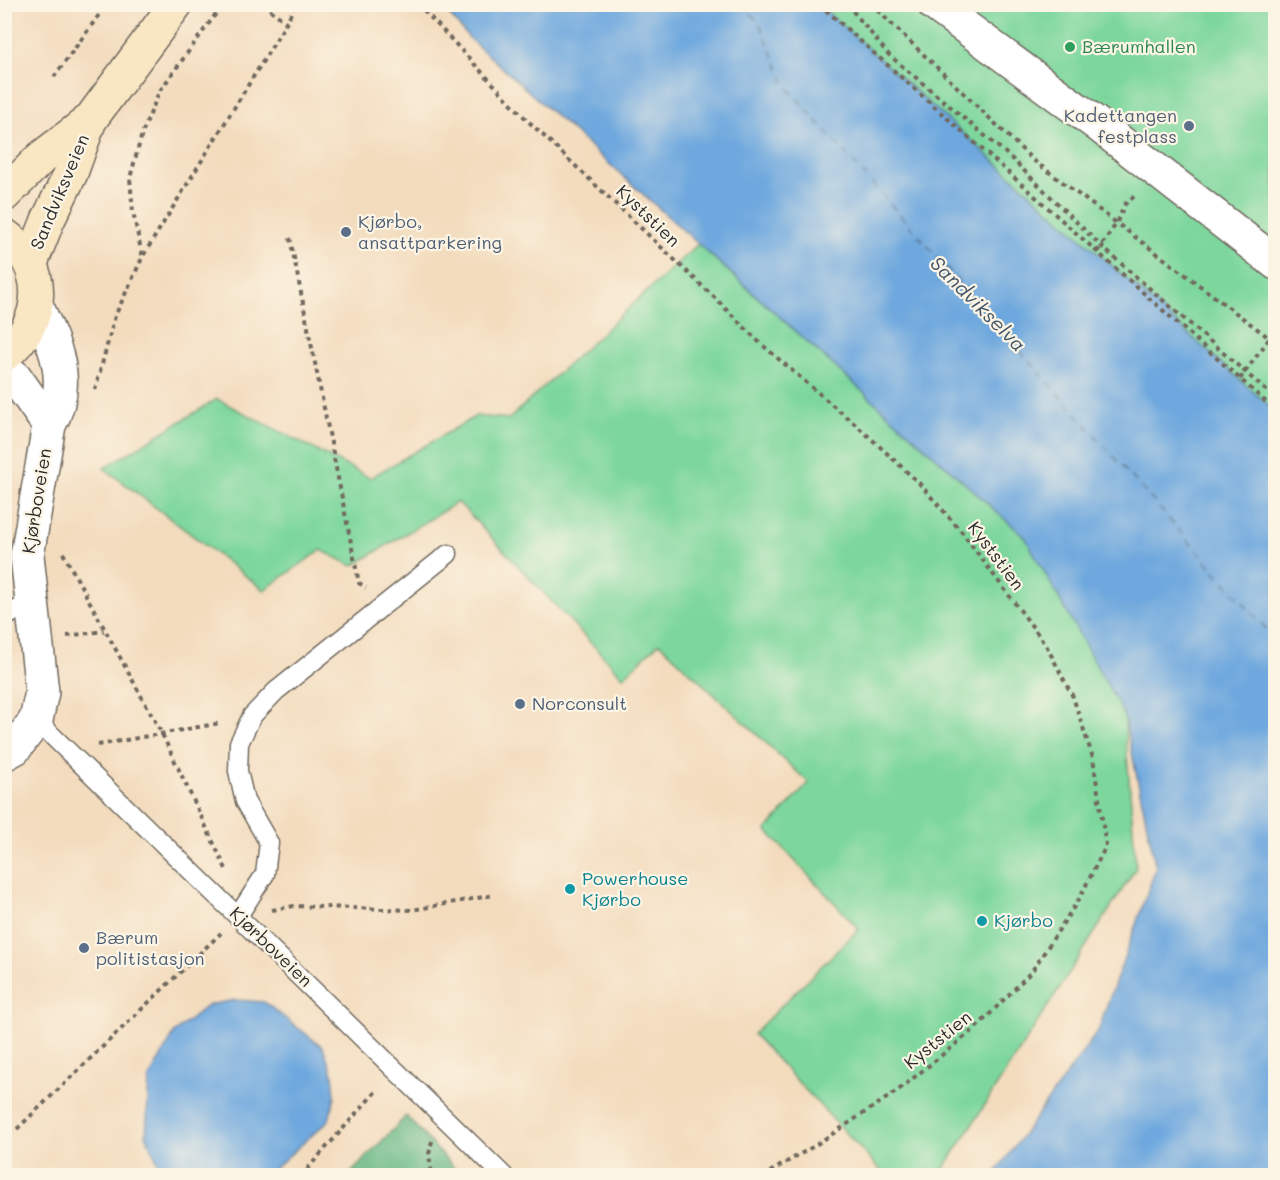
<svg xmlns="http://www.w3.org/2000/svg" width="1280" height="1180" font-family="Mali,sans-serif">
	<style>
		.green { fill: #7dd79d; stroke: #548164; stroke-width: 1.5 }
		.forest { fill: #66b884; stroke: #487258; stroke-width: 1.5 }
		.water { fill: #6ea8de; stroke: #4c6a84; stroke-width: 1.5 }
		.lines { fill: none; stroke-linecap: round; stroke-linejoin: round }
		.ferry { stroke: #42576a; stroke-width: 1.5; stroke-dasharray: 8 6; stroke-linecap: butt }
		.service-casing { stroke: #71695e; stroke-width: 21 }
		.minor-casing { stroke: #71695e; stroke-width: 36 }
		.secondary-casing { stroke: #71695e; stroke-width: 36 }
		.path { stroke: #71695e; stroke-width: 4; stroke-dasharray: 4.5 4.5; stroke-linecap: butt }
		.service { stroke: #fff; stroke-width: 18 }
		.minor { stroke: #fff; stroke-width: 33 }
		.secondary { stroke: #f9e7c3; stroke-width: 33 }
		.leisure-dot { fill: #2e9e5b; stroke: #fcf5e5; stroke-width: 2 }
		.service-dot { fill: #5c6f8a; stroke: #fcf5e5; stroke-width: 2 }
		.culture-dot { fill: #0f9aa8; stroke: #fcf5e5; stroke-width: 2 }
		.labels { text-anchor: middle; stroke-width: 4.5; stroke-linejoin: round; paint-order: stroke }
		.leisure-label { font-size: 18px; fill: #27864d; stroke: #fcf5e5; text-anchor: start }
		.service-label { font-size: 18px; fill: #4e5e75; stroke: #fcf5e5; text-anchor: start }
		.street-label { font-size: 18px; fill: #2b2b2b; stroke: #fcf5e5 }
		.culture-label { font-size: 18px; fill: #0d838f; stroke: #fcf5e5; text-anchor: start }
		.water-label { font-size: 20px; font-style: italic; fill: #42576a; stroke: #fcf5e5 }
	</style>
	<rect width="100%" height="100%" fill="#fcf5e5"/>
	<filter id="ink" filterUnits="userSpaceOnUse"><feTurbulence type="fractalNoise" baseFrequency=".0167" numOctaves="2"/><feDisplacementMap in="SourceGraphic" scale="12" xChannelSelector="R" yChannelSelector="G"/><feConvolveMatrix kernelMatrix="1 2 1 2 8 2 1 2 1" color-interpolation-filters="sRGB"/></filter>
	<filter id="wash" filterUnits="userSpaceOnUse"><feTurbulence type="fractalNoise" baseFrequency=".008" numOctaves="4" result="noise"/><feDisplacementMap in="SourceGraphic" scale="24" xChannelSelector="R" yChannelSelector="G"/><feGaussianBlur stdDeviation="1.35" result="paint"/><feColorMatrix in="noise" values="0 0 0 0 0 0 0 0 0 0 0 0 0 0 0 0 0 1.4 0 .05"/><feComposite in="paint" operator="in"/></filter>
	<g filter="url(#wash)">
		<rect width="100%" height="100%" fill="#f3dcbe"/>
		<g class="green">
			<path d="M 819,5 L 1275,5 L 1275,411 Z"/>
			<path d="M 698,244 L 1025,537 L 1124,715 L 1136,868 L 940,1175 L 885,1175 L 753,1034 L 859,929 L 766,830 L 809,783 L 659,643 L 623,677 L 458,502 L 353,566 L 321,550 L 264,590 L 104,468 L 217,399 L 370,478 L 476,416 L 509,419 Z"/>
		</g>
		<path class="forest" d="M 406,1116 L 461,1175 L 349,1175 Z"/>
		<g class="water">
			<path d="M 441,5 L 819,5 L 1275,411 L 1275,1175 L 994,1175 L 1098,1031 L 1156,868 L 1124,715 L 1025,537 L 470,39 Z"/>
			<path d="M 235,1000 L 264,1002 L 323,1047 L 333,1074 L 335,1096 L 329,1120 L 267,1175 L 163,1175 L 146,1135 L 149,1078 L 175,1032 L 208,1005 Z"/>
		</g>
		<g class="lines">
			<path class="ferry" d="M 741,4 L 759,22 L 786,86 L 1276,640"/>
		</g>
	</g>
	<g filter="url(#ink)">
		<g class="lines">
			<defs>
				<g id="service">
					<path d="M 4,618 L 31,601"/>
					<path d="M 36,720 L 504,1176"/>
					<path d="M 238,916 L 265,874 L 269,843 L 245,801 L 238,771 L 239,743 L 252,716 L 276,691 L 448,554"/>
				</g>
				<g id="minor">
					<path d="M 934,4 L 1097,124 L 1276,263"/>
					<path d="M 4,369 L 15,377 L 49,425"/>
					<path d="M 4,754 L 15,748 L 36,720 L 42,692 L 27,556 L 49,425 C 73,383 55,345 36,305"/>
				</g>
				<g id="secondary">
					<path d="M 4,195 L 41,158 L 90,120"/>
					<path d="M 4,235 C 49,265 46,323 4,355"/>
					<path d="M 31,263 L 48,220 L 71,173 L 90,120 L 176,4"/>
				</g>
			</defs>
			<use href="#service" class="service-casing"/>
			<use href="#minor" class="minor-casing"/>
			<use href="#secondary" class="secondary-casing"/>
			<g class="path">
				<path d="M 263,4 L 286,22"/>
				<path d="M 418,4 L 528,121 L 717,300 L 760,343 L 864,432 L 919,483 L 961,531 L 1046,645 L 1073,697 L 1093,758 L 1106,846 L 1079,899 L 1032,971 L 978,1026 L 896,1092 L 814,1146 L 763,1176"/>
				<path d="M 819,4 L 1276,411"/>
				<path d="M 847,4 L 889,55 L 1009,156 L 1101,246 L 1276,399"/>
				<path d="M 871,4 L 1033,160 L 1276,343"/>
				<path d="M 54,77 L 107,4"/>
				<path d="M 290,238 L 359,583 L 366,588"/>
				<path d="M 1097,252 L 1116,224 L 1125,204 L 1137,194"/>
				<path d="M 142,255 L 133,212 L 130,178 L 142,134 L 159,92 L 223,4"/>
				<path d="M 1240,379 L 1269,339"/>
				<path d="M 95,390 L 115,316 L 143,256 L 287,22 L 295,4"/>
				<path d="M 63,553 L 162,734 L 226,869"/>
				<path d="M 67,636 L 104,631"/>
				<path d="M 98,745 L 221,723"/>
				<path d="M 272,910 L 294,906 L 412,910 L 494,895"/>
				<path d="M 17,1129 L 221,933"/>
				<path d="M 432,1141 L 429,1154 L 432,1176"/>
				<path d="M 301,1176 L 378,1089"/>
			</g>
			<use href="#service" class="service"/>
			<use href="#minor" class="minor"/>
			<use href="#secondary" class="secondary"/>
		</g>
	</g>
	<circle class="leisure-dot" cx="1070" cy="47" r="6"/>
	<g class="service-dot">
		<circle cx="1189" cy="126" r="6"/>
		<circle cx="346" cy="232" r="6"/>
		<circle cx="520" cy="704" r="6"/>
		<circle cx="84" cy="948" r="6"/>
	</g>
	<g class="culture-dot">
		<circle cx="570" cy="889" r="6"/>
		<circle cx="982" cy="921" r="6"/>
	</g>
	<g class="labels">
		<g class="leisure-label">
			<text x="1082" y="53">Bærumhallen</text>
		</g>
		<g class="service-label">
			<text x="1177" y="122" text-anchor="end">Kadettangen<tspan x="1177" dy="21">festplass</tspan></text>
			<text x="358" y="228">Kjørbo,<tspan x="358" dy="21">ansattparkering</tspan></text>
			<text x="532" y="710">Norconsult</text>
			<text x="96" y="944">Bærum<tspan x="96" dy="21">politistasjon</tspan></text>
		</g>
		<g class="street-label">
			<text transform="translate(60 192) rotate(-67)" y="6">Sandviksveien</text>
			<text transform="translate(648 216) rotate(44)" y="6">Kyststien</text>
			<text transform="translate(37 501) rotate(-81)" y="6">Kjørboveien</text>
			<text transform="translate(996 556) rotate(53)" y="6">Kyststien</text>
			<text transform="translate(271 947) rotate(44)" y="6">Kjørboveien</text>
			<text transform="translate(938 1040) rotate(-39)" y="6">Kyststien</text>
		</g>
		<g class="culture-label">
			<text x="582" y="885">Powerhouse<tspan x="582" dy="21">Kjørbo</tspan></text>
			<text x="994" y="927">Kjørbo</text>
		</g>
		<g class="water-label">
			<text transform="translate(978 304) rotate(45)" y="7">Sandvikselva</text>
		</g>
	</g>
	<rect width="1280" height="1180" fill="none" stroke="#fcf5e5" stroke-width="24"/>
</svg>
